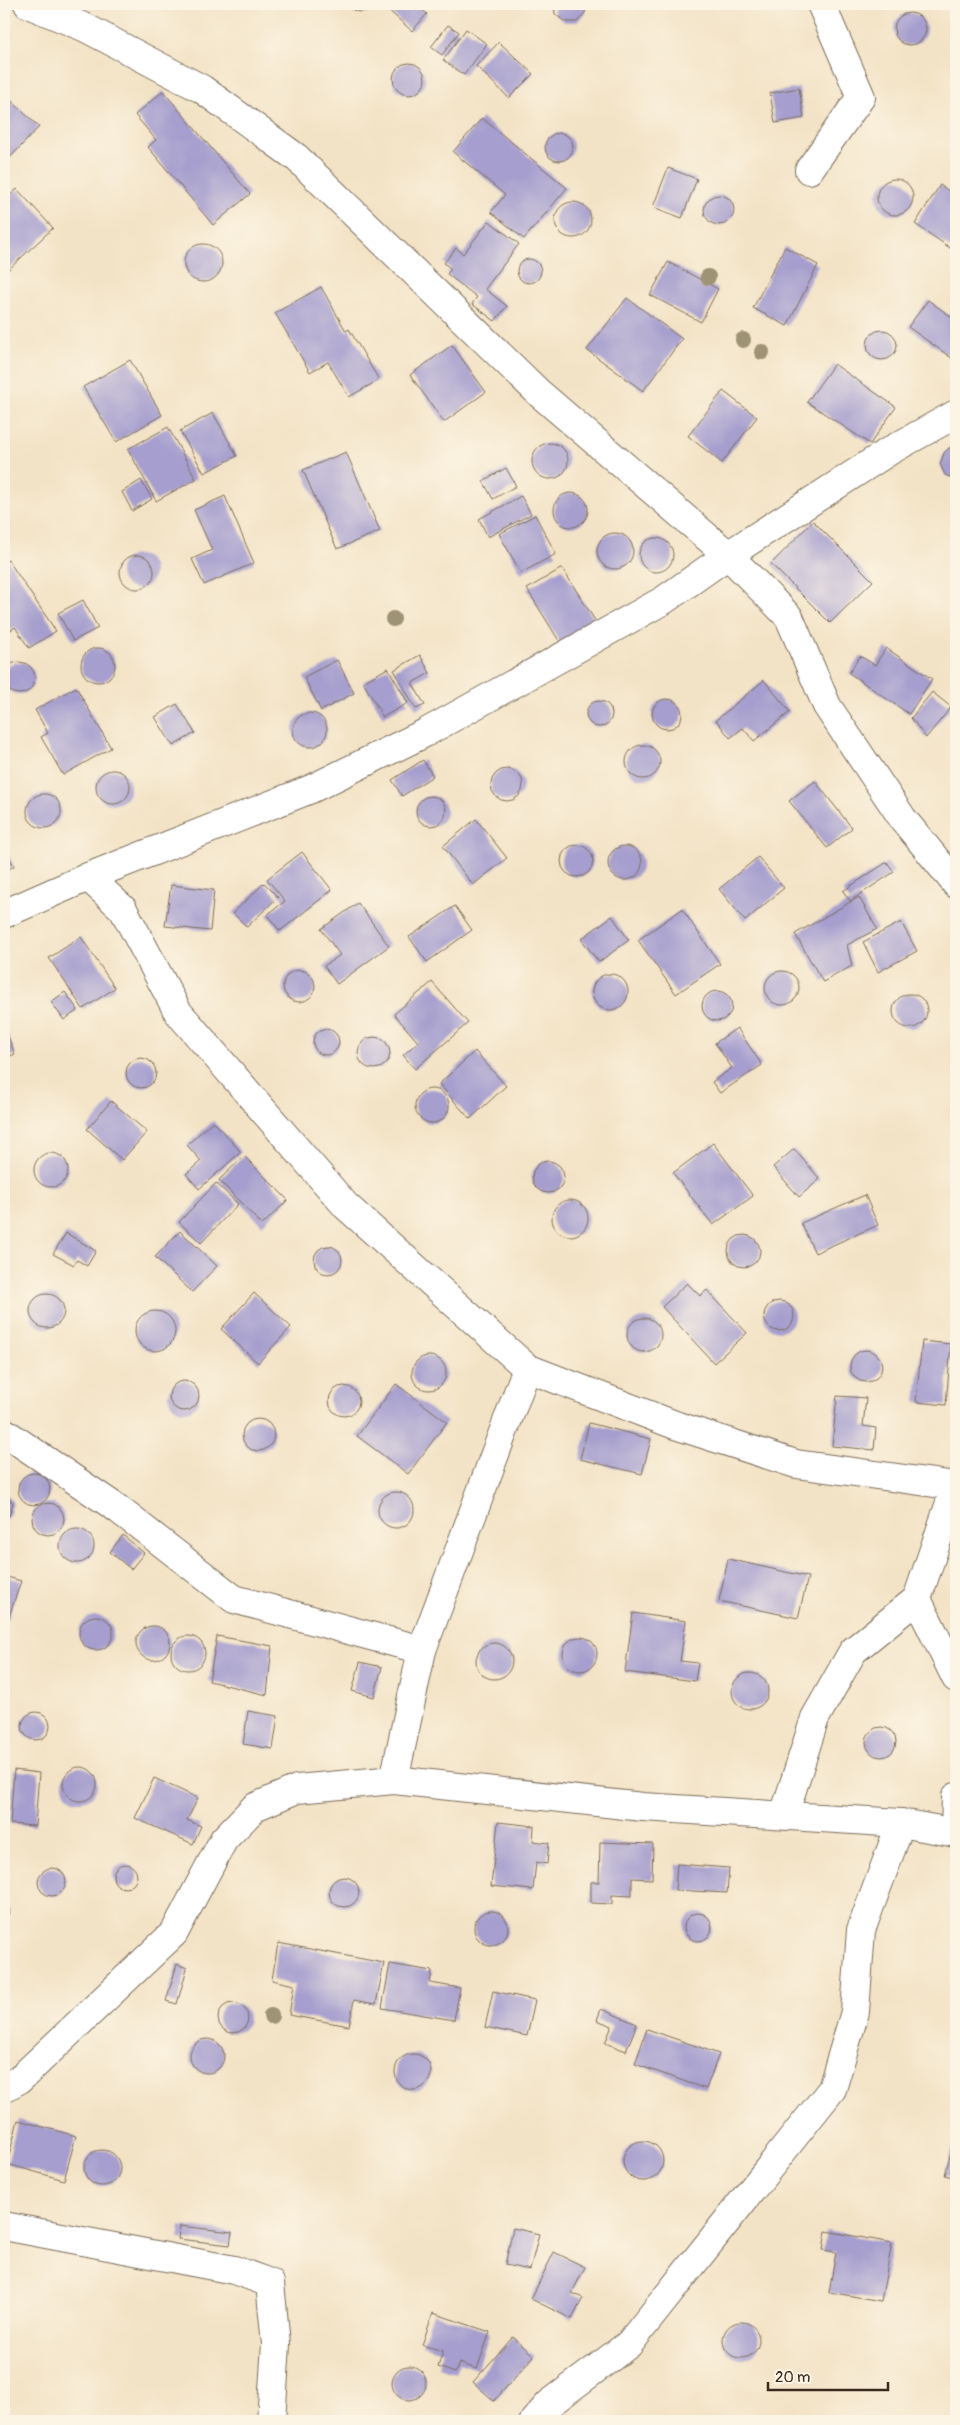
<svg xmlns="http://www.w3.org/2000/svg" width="960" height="2425" font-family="Pangolin,sans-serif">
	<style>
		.building { fill: #a59ece }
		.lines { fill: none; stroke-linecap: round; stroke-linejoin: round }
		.minor-casing { stroke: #7b6b59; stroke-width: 30 }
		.minor { stroke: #fff; stroke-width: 28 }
		.tree { fill: #9e9375 }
	</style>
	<rect width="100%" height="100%" fill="#fcf5e5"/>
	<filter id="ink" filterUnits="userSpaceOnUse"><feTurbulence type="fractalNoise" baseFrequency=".02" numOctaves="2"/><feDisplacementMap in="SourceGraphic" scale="10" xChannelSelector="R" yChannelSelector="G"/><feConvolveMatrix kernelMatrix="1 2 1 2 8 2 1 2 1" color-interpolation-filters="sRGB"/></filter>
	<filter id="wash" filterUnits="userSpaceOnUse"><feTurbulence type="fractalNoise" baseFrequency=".0096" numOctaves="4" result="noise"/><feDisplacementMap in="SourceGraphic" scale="20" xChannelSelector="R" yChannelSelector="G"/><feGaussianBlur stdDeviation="1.12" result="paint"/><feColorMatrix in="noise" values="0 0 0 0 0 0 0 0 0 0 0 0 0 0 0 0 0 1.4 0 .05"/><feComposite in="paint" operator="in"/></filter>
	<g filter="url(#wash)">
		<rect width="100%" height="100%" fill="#f3e3c6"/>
		<g id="blocks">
			<g class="building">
				<path d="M 346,4 L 374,4 L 366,11 L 359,12 L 353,10 Z"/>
				<path d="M 392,4 L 416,4 L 427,14 L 412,31 L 387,9 Z"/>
				<path d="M 554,4 L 586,4 L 585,13 L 577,22 L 565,22 L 555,14 Z"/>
				<circle cx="910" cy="29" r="16"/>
				<path d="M 448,25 L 459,32 L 442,55 L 431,47 Z"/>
				<path d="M 466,29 L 487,44 L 464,75 L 443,60 Z"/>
				<path d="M 499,42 L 533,74 L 509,98 L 476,66 Z"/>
				<circle cx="409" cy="79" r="16"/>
				<path d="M 799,88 L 804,118 L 775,123 L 770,93 Z"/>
				<path d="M 163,91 L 250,194 L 213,225 L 148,147 L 156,140 L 135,115 Z"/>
				<path d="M 4,94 L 39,127 L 4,164 Z"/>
				<path d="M 482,118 L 567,188 L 524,239 L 491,212 L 505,195 L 453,152 Z"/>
				<circle cx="559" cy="147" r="14"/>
				<path d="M 668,168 L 697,179 L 682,218 L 653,207 Z"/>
				<circle cx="895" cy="197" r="18"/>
				<path d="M 940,185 L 956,196 L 956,252 L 915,224 Z"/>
				<path d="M 17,189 L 53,228 L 9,269 L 4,264 L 4,201 Z"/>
				<circle cx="719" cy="210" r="15"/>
				<circle cx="573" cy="220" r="18"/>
				<path d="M 489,221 L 519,244 L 485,289 L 507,306 L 495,321 L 472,304 L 477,297 L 447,274 L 451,269 L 444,263 L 456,248 L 463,254 Z"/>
				<circle cx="203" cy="263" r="19"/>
				<path d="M 785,247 L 818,265 L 787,326 L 753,308 Z"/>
				<circle cx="529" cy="271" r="12"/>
				<path d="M 668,262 L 718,289 L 701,322 L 650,295 Z"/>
				<path d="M 321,287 L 346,331 L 349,329 L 379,380 L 349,397 L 328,362 L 310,372 L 275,313 Z"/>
				<path d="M 627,298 L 682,339 L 643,391 L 587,350 Z"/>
				<path d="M 928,300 L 956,320 L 956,361 L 908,327 Z"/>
				<circle cx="882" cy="345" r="15"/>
				<path d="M 452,345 L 486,392 L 444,422 L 410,375 Z"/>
				<path d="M 130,360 L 162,415 L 116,442 L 83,387 Z"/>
				<path d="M 834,364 L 896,407 L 870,444 L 807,402 Z"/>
				<path d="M 723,391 L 757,417 L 722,463 L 688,436 Z"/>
				<path d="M 213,413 L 237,456 L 204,473 L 180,431 Z"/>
				<path d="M 168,427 L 196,479 L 156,501 L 128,449 Z"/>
				<circle cx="550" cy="461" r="18"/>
				<path d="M 956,447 L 956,479 L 945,475 L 940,464 L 944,453 L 949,448 Z"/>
				<path d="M 346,452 L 380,531 L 337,549 L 303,470 Z"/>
				<path d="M 506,468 L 516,486 L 493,499 L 483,481 Z"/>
				<path d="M 141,480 L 152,499 L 132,511 L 122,492 Z"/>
				<circle cx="571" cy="510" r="17"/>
				<path d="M 225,496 L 254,563 L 204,585 L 192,559 L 212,550 L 194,510 Z"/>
				<path d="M 521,496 L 531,514 L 488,537 L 479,519 Z"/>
				<path d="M 535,515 L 556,554 L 521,573 L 499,534 Z"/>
				<path d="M 813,521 L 873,581 L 830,623 L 771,564 Z"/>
				<circle cx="615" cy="551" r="18"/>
				<circle cx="656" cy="555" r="17"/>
				<circle cx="137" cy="572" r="17"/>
				<path d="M 8,560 L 56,631 L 29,648 L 15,627 L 4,635 L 4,563 Z"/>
				<path d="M 562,568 L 596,622 L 561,644 L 527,589 Z"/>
				<path d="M 83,600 L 98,628 L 73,641 L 58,613 Z"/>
				<circle cx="98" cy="665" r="17"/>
				<path d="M 886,648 L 932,679 L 909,714 L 849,673 L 860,656 L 875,665 Z"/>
				<path d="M 420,655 L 430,673 L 412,683 L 425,705 L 416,709 L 394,670 Z"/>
				<path d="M 337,660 L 354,693 L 321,711 L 304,677 Z"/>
				<circle cx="19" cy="678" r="16"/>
				<path d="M 388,668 L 408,703 L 383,717 L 363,682 Z"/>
				<path d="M 764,680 L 790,712 L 754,741 L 743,728 L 730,738 L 716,720 Z"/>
				<path d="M 76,687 L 111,748 L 63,775 L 41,737 L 48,733 L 35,710 Z"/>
				<path d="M 932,692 L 951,707 L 926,738 L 911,718 Z"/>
				<circle cx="667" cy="714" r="15"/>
				<circle cx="599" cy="714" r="13"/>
				<path d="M 177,704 L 195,733 L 173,746 L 155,717 Z"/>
				<circle cx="310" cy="730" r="17"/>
				<circle cx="643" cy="762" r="17"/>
				<path d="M 423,760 L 433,776 L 402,796 L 392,780 Z"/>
				<circle cx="507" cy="785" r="16"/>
				<circle cx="113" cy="787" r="17"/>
				<path d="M 815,781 L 852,828 L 827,848 L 789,801 Z"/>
				<circle cx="44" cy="811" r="17"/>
				<circle cx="431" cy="811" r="15"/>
				<path d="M 476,819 L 507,858 L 473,885 L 443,846 Z"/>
				<circle cx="577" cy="861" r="16"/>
				<circle cx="625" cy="863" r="17"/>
				<path d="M 4,847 L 14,866 L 4,872 Z"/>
				<path d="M 302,852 L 332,890 L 280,931 L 267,915 L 285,901 L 267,879 Z"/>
				<path d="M 758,857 L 784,888 L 745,921 L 719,889 Z"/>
				<path d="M 887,862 L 894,872 L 850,901 L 843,891 Z"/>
				<path d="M 264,883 L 278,897 L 247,927 L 233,913 Z"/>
				<path d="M 171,885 L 214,890 L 210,931 L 165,926 Z"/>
				<path d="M 859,897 L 877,929 L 847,945 L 852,966 L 823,982 L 795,934 Z"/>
				<path d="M 358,903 L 389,946 L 337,984 L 324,966 L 340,955 L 321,929 Z"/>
				<path d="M 455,906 L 472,930 L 427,962 L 409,937 Z"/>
				<path d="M 682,909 L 720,964 L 676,994 L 638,940 Z"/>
				<path d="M 612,916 L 629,940 L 599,962 L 581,939 Z"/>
				<path d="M 901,922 L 917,951 L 878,972 L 863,942 Z"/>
				<path d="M 81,937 L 115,988 L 83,1009 L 49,958 Z"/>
				<circle cx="299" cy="986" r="16"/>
				<circle cx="782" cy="988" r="17"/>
				<circle cx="610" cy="992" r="18"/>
				<path d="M 432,982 L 468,1023 L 415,1069 L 403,1055 L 418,1042 L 394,1014 Z"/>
				<circle cx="717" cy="1006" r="15"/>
				<path d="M 65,992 L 78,1010 L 64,1020 L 51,1002 Z"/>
				<circle cx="910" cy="1011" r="17"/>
				<path d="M 4,1026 L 15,1054 L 4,1059 Z"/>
				<path d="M 737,1028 L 762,1065 L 720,1093 L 712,1082 L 732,1068 L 715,1043 Z"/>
				<circle cx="326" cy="1042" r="13"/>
				<circle cx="374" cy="1053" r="16"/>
				<path d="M 475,1051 L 506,1086 L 470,1119 L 439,1084 Z"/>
				<circle cx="141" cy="1073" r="15"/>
				<circle cx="432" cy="1106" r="17"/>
				<path d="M 111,1101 L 147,1132 L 122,1160 L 87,1129 Z"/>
				<path d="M 213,1121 L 241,1152 L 199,1189 L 186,1174 L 201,1161 L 187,1145 Z"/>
				<path d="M 713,1143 L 753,1196 L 713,1225 L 673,1173 Z"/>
				<path d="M 794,1149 L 820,1179 L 799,1197 L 773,1167 Z"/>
				<circle cx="51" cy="1170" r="17"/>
				<path d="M 244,1156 L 288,1200 L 262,1225 L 219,1180 Z"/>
				<circle cx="548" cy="1177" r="16"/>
				<path d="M 216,1183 L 238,1204 L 201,1243 L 179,1222 Z"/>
				<path d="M 865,1195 L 878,1225 L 815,1253 L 801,1223 Z"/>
				<circle cx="570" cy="1218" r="18"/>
				<path d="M 180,1231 L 217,1266 L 192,1292 L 155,1257 Z"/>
				<path d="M 66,1233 L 96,1251 L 87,1266 L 77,1260 L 74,1265 L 53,1254 Z"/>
				<circle cx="744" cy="1251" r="16"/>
				<circle cx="328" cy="1260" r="14"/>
				<path d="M 687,1283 L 700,1296 L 707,1290 L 747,1333 L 714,1363 L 662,1307 Z"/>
				<path d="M 254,1293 L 291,1327 L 258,1363 L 221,1329 Z"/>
				<circle cx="47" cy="1311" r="17"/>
				<circle cx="779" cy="1316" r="15"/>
				<circle cx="155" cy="1331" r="20"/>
				<circle cx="644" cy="1335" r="17"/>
				<path d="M 922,1341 L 951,1344 L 946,1405 L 916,1402 Z"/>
				<circle cx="866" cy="1366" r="16"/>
				<circle cx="429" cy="1373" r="17"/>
				<circle cx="184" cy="1396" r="15"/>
				<path d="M 396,1384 L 447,1422 L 408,1474 L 357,1436 Z"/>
				<circle cx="344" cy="1401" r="15"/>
				<path d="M 837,1396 L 866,1398 L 863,1426 L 876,1428 L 874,1450 L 832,1446 Z"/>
				<circle cx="258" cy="1435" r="16"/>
				<path d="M 589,1423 L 651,1439 L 642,1474 L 580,1459 Z"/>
				<circle cx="34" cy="1489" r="16"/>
				<path d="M 4,1491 L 13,1503 L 9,1516 L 4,1520 Z"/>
				<circle cx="396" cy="1510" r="18"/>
				<circle cx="48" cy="1519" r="16"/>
				<circle cx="77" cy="1546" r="17"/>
				<path d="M 123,1535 L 144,1553 L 131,1569 L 110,1552 Z"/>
				<path d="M 728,1559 L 808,1577 L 798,1618 L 719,1601 Z"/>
				<path d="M 4,1576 L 21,1581 L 6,1625 L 4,1624 Z"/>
				<path d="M 633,1613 L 686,1621 L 680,1661 L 698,1663 L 695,1681 L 625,1672 Z"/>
				<circle cx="96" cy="1633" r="17"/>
				<circle cx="153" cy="1643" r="17"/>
				<path d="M 217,1636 L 272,1646 L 267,1695 L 209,1681 Z"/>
				<circle cx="188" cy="1653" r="17"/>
				<circle cx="580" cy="1654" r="17"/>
				<circle cx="494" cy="1661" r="18"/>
				<path d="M 360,1662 L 382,1667 L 374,1697 L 352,1691 Z"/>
				<circle cx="750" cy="1691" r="18"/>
				<path d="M 248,1711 L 278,1716 L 273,1749 L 243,1744 Z"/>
				<circle cx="36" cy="1726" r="14"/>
				<circle cx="881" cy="1742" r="15"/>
				<circle cx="80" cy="1784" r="17"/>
				<path d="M 14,1770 L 39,1773 L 35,1826 L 10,1824 Z"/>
				<path d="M 154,1778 L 198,1798 L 187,1820 L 201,1826 L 193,1844 L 135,1818 Z"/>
				<path d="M 498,1822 L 534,1826 L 533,1841 L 549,1843 L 547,1864 L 536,1862 L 533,1890 L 491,1886 Z"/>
				<path d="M 600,1842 L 653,1844 L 652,1879 L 632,1878 L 632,1896 L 612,1895 L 612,1904 L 591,1903 L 591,1882 L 599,1882 Z"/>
				<path d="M 677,1864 L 729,1868 L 727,1893 L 675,1890 Z"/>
				<circle cx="125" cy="1876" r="12"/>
				<circle cx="52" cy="1882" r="14"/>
				<circle cx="344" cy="1892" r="15"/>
				<path d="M 4,1901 L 10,1911 L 4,1922 Z"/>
				<circle cx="491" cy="1928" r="17"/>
				<circle cx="698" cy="1927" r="14"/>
				<path d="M 278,1943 L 384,1963 L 376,2004 L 354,2000 L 349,2026 L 289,2015 L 294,1985 L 272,1980 Z"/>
				<path d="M 177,1964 L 187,1968 L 177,2004 L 166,2001 Z"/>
				<path d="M 390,1964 L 432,1971 L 430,1983 L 460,1988 L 454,2020 L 382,2008 Z"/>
				<path d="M 493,1991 L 535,2000 L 527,2036 L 485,2027 Z"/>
				<circle cx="233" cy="2018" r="15"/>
				<path d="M 601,2009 L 637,2024 L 626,2051 L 605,2043 L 612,2026 L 597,2020 Z"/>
				<path d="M 647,2029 L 719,2054 L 706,2089 L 635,2064 Z"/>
				<circle cx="207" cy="2056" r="17"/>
				<circle cx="413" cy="2072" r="18"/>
				<path d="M 18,2120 L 76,2136 L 64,2180 L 7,2164 Z"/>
				<path d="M 956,2131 L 956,2178 L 945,2175 Z"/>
				<circle cx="643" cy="2161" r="20"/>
				<circle cx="102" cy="2168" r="18"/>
				<path d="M 180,2226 L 232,2232 L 230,2245 L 178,2239 Z"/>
				<path d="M 513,2228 L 539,2234 L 530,2270 L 505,2265 Z"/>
				<path d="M 826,2231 L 892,2243 L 881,2301 L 829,2292 L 836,2252 L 823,2250 Z"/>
				<path d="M 554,2252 L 585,2267 L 572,2293 L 583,2298 L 572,2319 L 531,2299 Z"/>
				<path d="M 433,2313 L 490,2332 L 477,2369 L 459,2363 L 455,2373 L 438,2367 L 443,2351 L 422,2345 Z"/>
				<circle cx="741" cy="2340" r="18"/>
				<path d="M 513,2337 L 534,2356 L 494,2401 L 473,2382 Z"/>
				<circle cx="409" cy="2383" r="17"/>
			</g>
		</g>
	</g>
	<g filter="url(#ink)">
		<use href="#blocks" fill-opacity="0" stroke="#7b6b59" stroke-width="1"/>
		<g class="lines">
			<defs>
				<g id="minor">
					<path d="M 28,4 L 86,28 L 202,89 L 297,158 L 539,393 L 728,555 L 891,450 L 956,414"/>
					<path d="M 809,170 L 861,97 L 821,4"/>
					<path d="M 88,877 L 311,789 L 425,733 L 664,600 L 728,555 L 789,617 L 827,706 L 903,819 L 956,884"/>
					<path d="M 4,914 L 88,877 L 123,909 L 178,1012 L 346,1206 L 527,1368 L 422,1650 L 394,1780"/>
					<path d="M 527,1368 L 675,1425 L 796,1464 L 956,1486"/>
					<path d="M 4,1432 L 118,1509 L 234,1599 L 422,1650"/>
					<path d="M 917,1599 L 956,1678"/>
					<path d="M 784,1815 L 815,1718 L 853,1651 L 917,1599 L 956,1485"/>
					<path d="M 955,1832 L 956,1797"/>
					<path d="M 4,2088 L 20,2079 L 174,1933 L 224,1839 L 255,1807 L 297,1789 L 394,1780 L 643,1807 L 901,1823 L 956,1833"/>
					<path d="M 4,2226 L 234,2270 L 270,2283 L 276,2344 L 271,2421"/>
					<path d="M 534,2421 L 549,2404 L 629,2344 L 832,2089 L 855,2012 L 861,1930 L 901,1823"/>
				</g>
			</defs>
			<use href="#minor" class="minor-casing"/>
			<use href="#minor" class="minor"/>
		</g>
		<g class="tree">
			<circle cx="708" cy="277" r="8"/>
			<circle cx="743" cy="340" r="8"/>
			<circle cx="762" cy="352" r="8"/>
			<circle cx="393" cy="619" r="8"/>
			<circle cx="271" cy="2016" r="8"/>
		</g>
	</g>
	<rect width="960" height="2425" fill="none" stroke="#fcf5e5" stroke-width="20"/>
	<path d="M768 2382v8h120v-8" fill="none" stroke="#3b2a1e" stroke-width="2.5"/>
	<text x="775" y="2382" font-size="15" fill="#3b2a1e" stroke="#fcf5e5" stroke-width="4" paint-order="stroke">20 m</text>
</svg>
